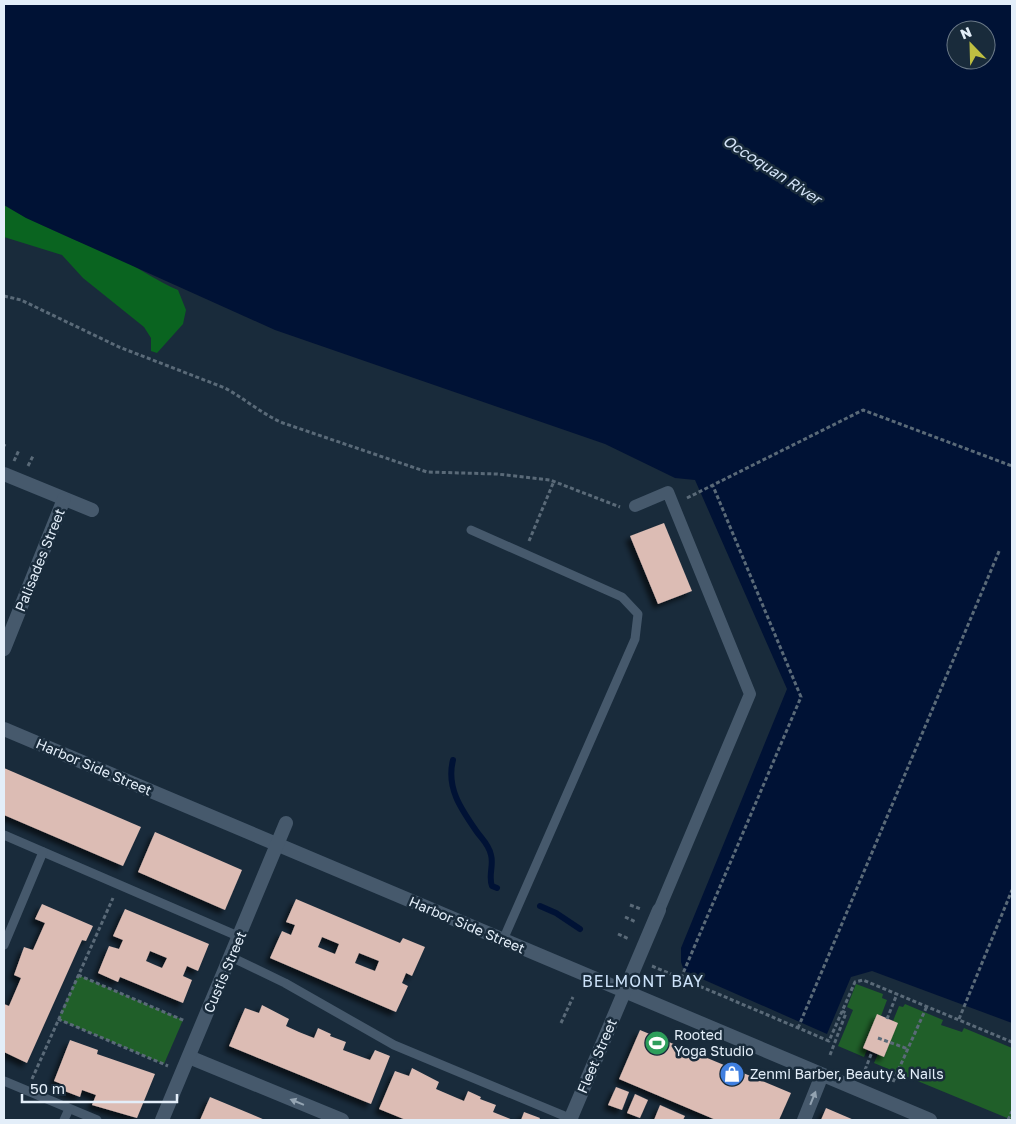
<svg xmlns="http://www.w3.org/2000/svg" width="1016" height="1124" font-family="'Golos Text',sans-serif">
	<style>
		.green { fill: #205f29 }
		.forest { fill: #0a6420 }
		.water { fill: #001235; fill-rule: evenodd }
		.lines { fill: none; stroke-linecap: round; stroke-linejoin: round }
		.stream { stroke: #001235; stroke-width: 6 }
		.building { fill: #dcbcb4; fill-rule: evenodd; filter: url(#shadow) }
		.path { stroke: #5a6a78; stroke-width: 3; stroke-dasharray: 4 2.5; stroke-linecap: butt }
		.service { stroke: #46596c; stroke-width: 9 }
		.pedestrian { stroke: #46596c; stroke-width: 12 }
		.minor { stroke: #46596c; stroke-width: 14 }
		.oneway { fill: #94a4b2 }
		.labels { text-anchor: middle; stroke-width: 5; stroke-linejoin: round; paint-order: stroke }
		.street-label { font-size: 14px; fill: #e3eef9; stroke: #192b3b }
		.poi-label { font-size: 14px; fill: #e3eef9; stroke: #192b3b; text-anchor: start }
		.water-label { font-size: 15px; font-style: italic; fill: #d6e5f9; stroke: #192b3b }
		.quarter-label { font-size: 16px; letter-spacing: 1px; fill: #cde3fa; stroke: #192b3b }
	</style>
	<defs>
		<filter id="shadow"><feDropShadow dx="-4.5" dy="4.5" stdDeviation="2.5" flood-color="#0009"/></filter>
	</defs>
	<rect width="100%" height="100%" fill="#192b3b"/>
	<g class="green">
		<path d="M 78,975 L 183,1020 L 164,1064 L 58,1019 Z"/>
		<path d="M 856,984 L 883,994 L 882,998 L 887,1000 L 881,1016 L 877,1015 L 863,1048 L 867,1050 L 864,1057 L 838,1046 L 853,1010 L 847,1007 Z"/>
		<path d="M 905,1004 L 943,1020 L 941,1025 L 962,1032 L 964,1028 L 1012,1048 L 1012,1120 L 874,1063 L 878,1054 L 884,1057 L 897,1023 L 893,1021 L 899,1006 L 903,1007 Z"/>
	</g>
	<path class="forest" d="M 4,205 C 41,227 81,242 120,259 C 140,268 158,282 178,290 L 186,310 L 183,324 L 157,353 L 151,351 L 151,338 L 144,327 L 83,278 L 62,255 L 4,237 Z"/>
	<path class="water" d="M 4,4 L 1012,4 L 1012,1023 L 872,971 L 851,977 L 827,1034 L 684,971 L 681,962 L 681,948 L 787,689 L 695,480 L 675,478 L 605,444 L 275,330 L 26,218 L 4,205 ZM 956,30 L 986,30 L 986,60 L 956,60 Z"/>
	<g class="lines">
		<g class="stream">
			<path d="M 453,760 C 446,788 461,809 477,832 C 482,839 489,845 491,855 C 494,865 488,876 492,886 L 497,888"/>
			<path d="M 540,906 L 556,913 L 580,929"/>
		</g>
	</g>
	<g class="building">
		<path d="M 664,523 L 692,591 L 658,604 L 630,536 Z"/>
		<path d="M 4,768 L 141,827 L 123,866 L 4,815 Z"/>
		<path d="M 155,832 L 242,870 L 225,910 L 138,872 Z"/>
		<path d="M 296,899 L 400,943 L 403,938 L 425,947 L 412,976 L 406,973 L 402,983 L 408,986 L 396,1012 L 270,958 L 282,931 L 291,935 L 295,925 L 286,922 ZM 322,937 L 339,944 L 335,954 L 318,947 ZM 359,953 L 379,961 L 375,971 L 355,963 Z"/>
		<path d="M 42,904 L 93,926 L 86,941 L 82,940 L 27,1063 L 4,1052 L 4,1004 L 9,1006 L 21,978 L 14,975 L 24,947 L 33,950 L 45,923 L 35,919 Z"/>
		<path d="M 125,909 L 209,944 L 198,971 L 187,966 L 183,976 L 192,980 L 183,1003 L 120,977 L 118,982 L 98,973 L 109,946 L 119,949 L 123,940 L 113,936 ZM 150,951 L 167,958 L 162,968 L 146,961 Z"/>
		<path d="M 262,1005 L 289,1019 L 286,1026 L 299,1032 L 314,1038 L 318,1028 L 331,1034 L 330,1036 L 346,1042 L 343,1050 L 370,1060 L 375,1050 L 390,1056 L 371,1104 L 229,1046 L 245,1008 L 259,1013 Z"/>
		<path d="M 877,1014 L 898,1023 L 884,1057 L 863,1048 Z"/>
		<path d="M 640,1030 L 791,1093 L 779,1120 L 716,1120 L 619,1079 Z"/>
		<path d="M 70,1040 L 98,1050 L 97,1054 L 155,1074 L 137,1118 L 92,1105 L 96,1095 L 82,1090 L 80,1097 L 62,1090 L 64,1085 L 54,1081 Z"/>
		<path d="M 412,1068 L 439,1082 L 436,1089 L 464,1101 L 468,1091 L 481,1097 L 480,1099 L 496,1105 L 493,1112 L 513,1120 L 406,1120 L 379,1109 L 395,1071 L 409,1076 Z"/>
		<path d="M 616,1087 L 629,1092 L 622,1110 L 608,1105 Z"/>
		<path d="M 635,1094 L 648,1100 L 640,1118 L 627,1113 Z"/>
		<path d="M 210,1097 L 251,1114 L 265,1120 L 200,1120 Z"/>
		<path d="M 660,1105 L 685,1116 L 683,1120 L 654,1120 Z"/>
		<path d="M 826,1108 L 854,1120 L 821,1120 Z"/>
		<path d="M 524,1112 L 540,1118 L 539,1120 L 521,1120 Z"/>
	</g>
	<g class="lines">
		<g class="path">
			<path d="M 4,296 L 21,300 L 119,347 L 225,388 C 245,399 262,414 283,423 L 427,472 L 497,474 L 550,480 L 620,507"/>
			<path d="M 4,446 L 5,444"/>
			<path d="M 14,461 L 19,450"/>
			<path d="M 28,466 L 33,456"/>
			<path d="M 687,498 L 863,410 L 1012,466"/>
			<path d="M 529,541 L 554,481"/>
			<path d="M 630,905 L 641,909"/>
			<path d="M 625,917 L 636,922"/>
			<path d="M 618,934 L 629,939"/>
			<path d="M 652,966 L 829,1041 L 855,982 L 863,980 L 1012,1042"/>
			<path d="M 78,975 L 185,1021"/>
			<path d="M 681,978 L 801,697 L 713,486"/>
			<path d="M 58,1019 L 168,1066"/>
			<path d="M 887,1019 L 897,994"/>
			<path d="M 959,1019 L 1012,890"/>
			<path d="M 561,1023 L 573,997"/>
			<path d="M 798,1028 L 1000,549"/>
			<path d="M 878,1038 L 908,1049"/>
			<path d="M 830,1055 L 846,1013 L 842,1011"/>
			<path d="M 865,1070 L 872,1052"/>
			<path d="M 32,1079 L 113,898"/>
			<path d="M 893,1082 L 927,1006"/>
			<path d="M 1008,1120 L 1012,1111"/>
		</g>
		<g class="service">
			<path d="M 471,530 L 622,597 L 638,614 L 635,639 L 503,940"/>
			<path d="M 4,835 L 240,937"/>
			<path d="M 4,945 L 43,852"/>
			<path d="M 231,957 L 285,983 L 394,1045 L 574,1120"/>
			<path d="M 4,1081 L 97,1120"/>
			<path d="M 64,1120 L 69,1109"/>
		</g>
		<path class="pedestrian" d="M 635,506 L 668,492 L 750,694 L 659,910"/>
		<g class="minor">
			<path d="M 4,474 L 92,510"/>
			<path d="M 4,649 L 64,499"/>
			<path d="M 4,729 L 930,1120"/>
			<path d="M 189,1057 L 342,1120"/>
			<path d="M 162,1120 L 286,823"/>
			<path d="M 570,1120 L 659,910"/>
			<path d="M 804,1120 L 822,1075"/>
		</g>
	</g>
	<defs><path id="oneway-solid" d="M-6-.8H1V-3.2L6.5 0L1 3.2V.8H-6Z" transform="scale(1.25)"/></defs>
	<g class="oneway">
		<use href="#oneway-solid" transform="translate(813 1098) rotate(-68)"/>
		<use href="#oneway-solid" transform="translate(297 1102) rotate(-158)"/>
	</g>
	<defs>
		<symbol id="stadium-disc" viewBox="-11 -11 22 22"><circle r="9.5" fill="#2e9e5b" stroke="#192b3b"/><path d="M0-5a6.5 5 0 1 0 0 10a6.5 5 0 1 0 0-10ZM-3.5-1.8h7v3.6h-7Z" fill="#fff"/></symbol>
		<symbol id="shop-disc" viewBox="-11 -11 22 22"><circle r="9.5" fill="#3f7fe0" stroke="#192b3b"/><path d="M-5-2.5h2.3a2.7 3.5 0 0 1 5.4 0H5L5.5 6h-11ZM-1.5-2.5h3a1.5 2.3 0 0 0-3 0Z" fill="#fff"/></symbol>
	</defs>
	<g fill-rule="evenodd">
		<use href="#stadium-disc" x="643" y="1029" width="28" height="28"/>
		<use href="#shop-disc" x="718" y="1060" width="28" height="28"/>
	</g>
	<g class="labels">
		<g class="street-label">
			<text transform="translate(40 560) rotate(-68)" y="5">Palisades Street</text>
			<text transform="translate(94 767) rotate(23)" y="5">Harbor Side Street</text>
			<text transform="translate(467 925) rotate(23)" y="5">Harbor Side Street</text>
			<text transform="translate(225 972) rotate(-67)" y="5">Custis Street</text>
			<text transform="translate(597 1056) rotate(-67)" y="5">Fleet Street</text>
		</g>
		<g class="poi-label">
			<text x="674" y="1040">Rooted<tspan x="674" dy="16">Yoga Studio</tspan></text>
			<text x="750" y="1079">Zenmi Barber, Beauty &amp; Nails</text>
		</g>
		<g class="water-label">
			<text transform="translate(772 170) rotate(33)" y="5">Occoquan River</text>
		</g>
		<g class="quarter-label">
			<text x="643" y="987">BELMONT BAY</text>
		</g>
	</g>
	<rect width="1016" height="1124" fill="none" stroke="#e3eef9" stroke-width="10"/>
	<g transform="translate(971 45) rotate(337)"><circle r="24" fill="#192b3b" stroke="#6a7987"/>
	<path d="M0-4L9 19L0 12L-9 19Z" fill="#bebf42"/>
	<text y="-8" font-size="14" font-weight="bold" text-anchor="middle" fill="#e3eef9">N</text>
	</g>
	<path d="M22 1094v8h155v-8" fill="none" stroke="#e3eef9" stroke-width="2.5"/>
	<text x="30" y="1094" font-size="15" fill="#e3eef9" stroke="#192b3b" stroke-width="4" paint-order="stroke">50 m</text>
</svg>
